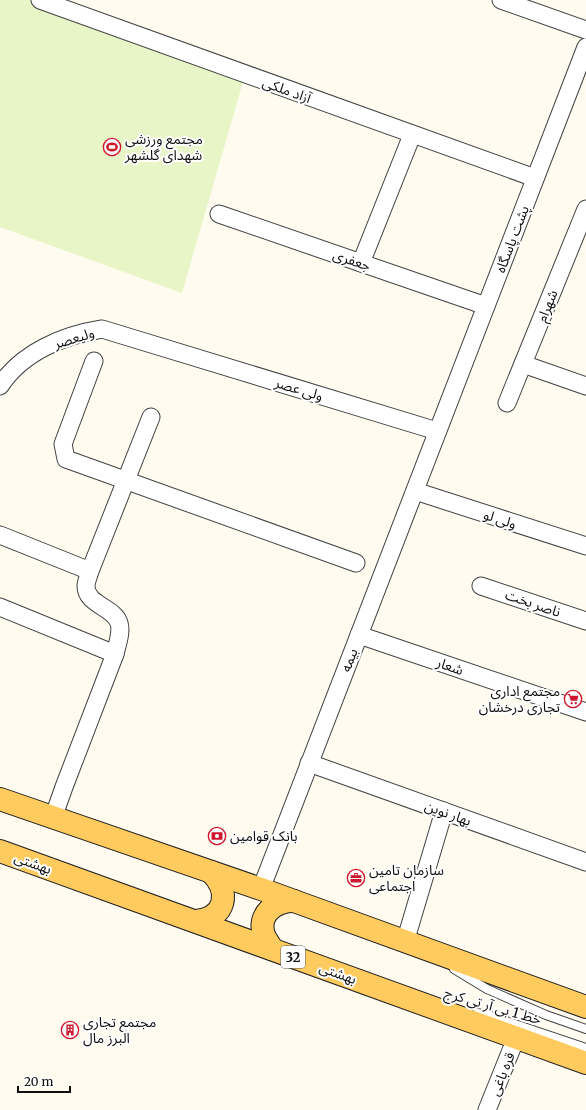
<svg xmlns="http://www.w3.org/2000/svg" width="586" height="1110" font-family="Merriweather,'Noto Sans Arabic',serif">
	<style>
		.pitch { fill: #e8f5c6 }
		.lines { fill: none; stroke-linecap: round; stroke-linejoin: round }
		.lane-casing { stroke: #414141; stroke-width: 10 }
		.street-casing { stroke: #414141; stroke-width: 19 }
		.primary-casing { stroke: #1f1f1f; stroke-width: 24 }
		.lane { stroke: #fff; stroke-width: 8 }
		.street { stroke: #fff; stroke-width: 17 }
		.primary { stroke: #ffcb5f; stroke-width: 22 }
		.labels { text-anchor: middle; stroke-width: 4; stroke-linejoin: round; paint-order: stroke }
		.shield { fill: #fff; stroke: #565656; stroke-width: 1 }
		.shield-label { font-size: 13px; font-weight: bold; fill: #0e0e0e }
		.street-label { font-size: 14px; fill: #0e0e0e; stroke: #fff }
		.poi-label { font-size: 14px; fill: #0e0e0e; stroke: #fff; text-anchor: start }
	</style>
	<rect width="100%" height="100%" fill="#fffbef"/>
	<path class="pitch" d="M 0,0 L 39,0 L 247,68 L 182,293 L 0,227 Z"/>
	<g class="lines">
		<defs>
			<g id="lane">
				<path d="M 454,969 L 487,989 L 546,1015 L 586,1029"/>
				<path d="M 477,1013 L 491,1016 L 586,1048"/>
			</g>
			<g id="street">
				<path d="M 40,0 L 535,178"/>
				<path d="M 501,0 L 586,30"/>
				<path d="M 219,214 L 486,306"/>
				<path d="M 361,263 L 412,135"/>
				<path d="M 94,361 L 63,444 L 66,459 L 356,563"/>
				<path d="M 523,364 L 586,386"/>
				<path d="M 0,386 C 22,352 64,335 102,329 L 437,431"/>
				<path d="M 507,403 L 586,209"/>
				<path d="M 415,491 L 586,546"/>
				<path d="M 0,535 L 90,571"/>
				<path d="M 481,586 L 586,621"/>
				<path d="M 0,607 L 115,654"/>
				<path d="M 359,635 L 586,712"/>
				<path d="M 309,763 L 586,862"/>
				<path d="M 53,818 L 64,787 L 115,654 C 117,645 122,632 119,623 C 114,607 86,605 86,586 C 86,582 89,575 90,571 L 151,417"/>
				<path d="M 261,889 L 586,47"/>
				<path d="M 405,942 L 444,811"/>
				<path d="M 487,1110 L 516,1038"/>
			</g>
			<g id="primary">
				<path d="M 0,799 L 261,889 L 586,1007"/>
				<path d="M 0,851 L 586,1063"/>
				<path d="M 196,921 C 226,918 231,892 211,872"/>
				<path d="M 272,949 C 270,945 266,940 264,935 C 257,914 275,901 294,901"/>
			</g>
		</defs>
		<use href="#lane" class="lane-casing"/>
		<use href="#street" class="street-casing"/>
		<use href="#primary" class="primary-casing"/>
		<use href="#lane" class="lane"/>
		<use href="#street" class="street"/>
		<use href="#primary" class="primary"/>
	</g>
	<defs>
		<symbol id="stadium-ring" viewBox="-11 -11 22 22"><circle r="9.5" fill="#fff" stroke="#ce162e" stroke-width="1.5"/><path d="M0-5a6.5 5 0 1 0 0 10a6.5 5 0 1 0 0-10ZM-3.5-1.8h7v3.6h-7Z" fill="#ce162e"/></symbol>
		<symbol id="supermarket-ring" viewBox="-11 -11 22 22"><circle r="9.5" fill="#fff" stroke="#ce162e" stroke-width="1.5"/><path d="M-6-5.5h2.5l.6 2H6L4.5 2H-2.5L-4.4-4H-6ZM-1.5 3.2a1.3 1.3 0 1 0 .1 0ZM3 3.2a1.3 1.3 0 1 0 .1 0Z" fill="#ce162e"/></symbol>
		<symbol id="bank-ring" viewBox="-11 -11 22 22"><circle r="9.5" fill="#fff" stroke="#ce162e" stroke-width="1.5"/><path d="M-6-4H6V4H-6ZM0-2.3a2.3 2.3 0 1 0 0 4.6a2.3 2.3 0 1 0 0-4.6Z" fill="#ce162e"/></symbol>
		<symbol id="office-ring" viewBox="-11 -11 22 22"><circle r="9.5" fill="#fff" stroke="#ce162e" stroke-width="1.5"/><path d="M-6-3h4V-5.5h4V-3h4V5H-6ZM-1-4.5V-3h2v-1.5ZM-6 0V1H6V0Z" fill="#ce162e"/></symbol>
		<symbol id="building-ring" viewBox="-11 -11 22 22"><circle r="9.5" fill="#fff" stroke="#ce162e" stroke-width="1.5"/><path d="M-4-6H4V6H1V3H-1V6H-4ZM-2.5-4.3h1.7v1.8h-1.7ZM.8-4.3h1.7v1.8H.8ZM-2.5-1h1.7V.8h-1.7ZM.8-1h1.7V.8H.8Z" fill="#ce162e"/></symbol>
	</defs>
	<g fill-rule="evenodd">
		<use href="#stadium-ring" x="102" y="137" width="20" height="20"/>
		<use href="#supermarket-ring" x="563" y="689" width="20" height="20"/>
		<use href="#bank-ring" x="207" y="826" width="20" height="20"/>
		<use href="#office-ring" x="346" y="868" width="20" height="20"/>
		<use href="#building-ring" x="60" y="1020" width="20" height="20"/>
	</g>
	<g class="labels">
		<rect class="shield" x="281" y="946" width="24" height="22" rx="3"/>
		<g class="shield-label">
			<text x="293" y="962">32</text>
		</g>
		<g class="street-label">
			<text transform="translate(287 90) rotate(20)" y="5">آزاد ملکی</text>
			<text transform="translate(512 239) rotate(-69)" y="5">پشت پاسگاه</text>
			<text transform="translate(352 260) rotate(19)" y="5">جعفری</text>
			<text transform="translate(547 306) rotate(-68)" y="5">شهرام</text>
			<text transform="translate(74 338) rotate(-17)" y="5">ولیعصر</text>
			<text transform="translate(299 389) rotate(17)" y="5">ولی عصر</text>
			<text transform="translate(500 519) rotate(18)" y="5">ولی لو</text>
			<text transform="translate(533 603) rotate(19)" y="5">ناصر بخت</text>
			<text transform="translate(349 660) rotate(-69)" y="5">بیمه</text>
			<text transform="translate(450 666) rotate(19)" y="5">شعار</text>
			<text transform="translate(448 813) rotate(20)" y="5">بهار نوین</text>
			<text transform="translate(33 863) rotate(20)" y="5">بهشتی</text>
			<text transform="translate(338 973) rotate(20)" y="5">بهشتی</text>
			<text transform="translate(493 1006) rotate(16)" y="5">خط 1 بی آر تی کرج</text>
			<text transform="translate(502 1074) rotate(-68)" y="5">قره باغی</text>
		</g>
		<g class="poi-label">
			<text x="125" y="144">مجتمع ورزشی<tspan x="125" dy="16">شهدای گلشهر</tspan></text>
			<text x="560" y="696" text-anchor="end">مجتمع اداری<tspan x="560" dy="16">تجاری درخشان</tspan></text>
			<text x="230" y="841">بانک قوامین</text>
			<text x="369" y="875">سازمان تامین<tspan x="369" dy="16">اجتماعی</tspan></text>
			<text x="83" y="1027">مجتمع تجاری<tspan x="83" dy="16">البرز مال</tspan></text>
		</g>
	</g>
	<path d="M18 1086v6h52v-6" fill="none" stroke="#0e0e0e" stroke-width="2"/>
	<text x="24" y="1086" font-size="12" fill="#0e0e0e" stroke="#ffffff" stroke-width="3" paint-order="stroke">20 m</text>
</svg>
